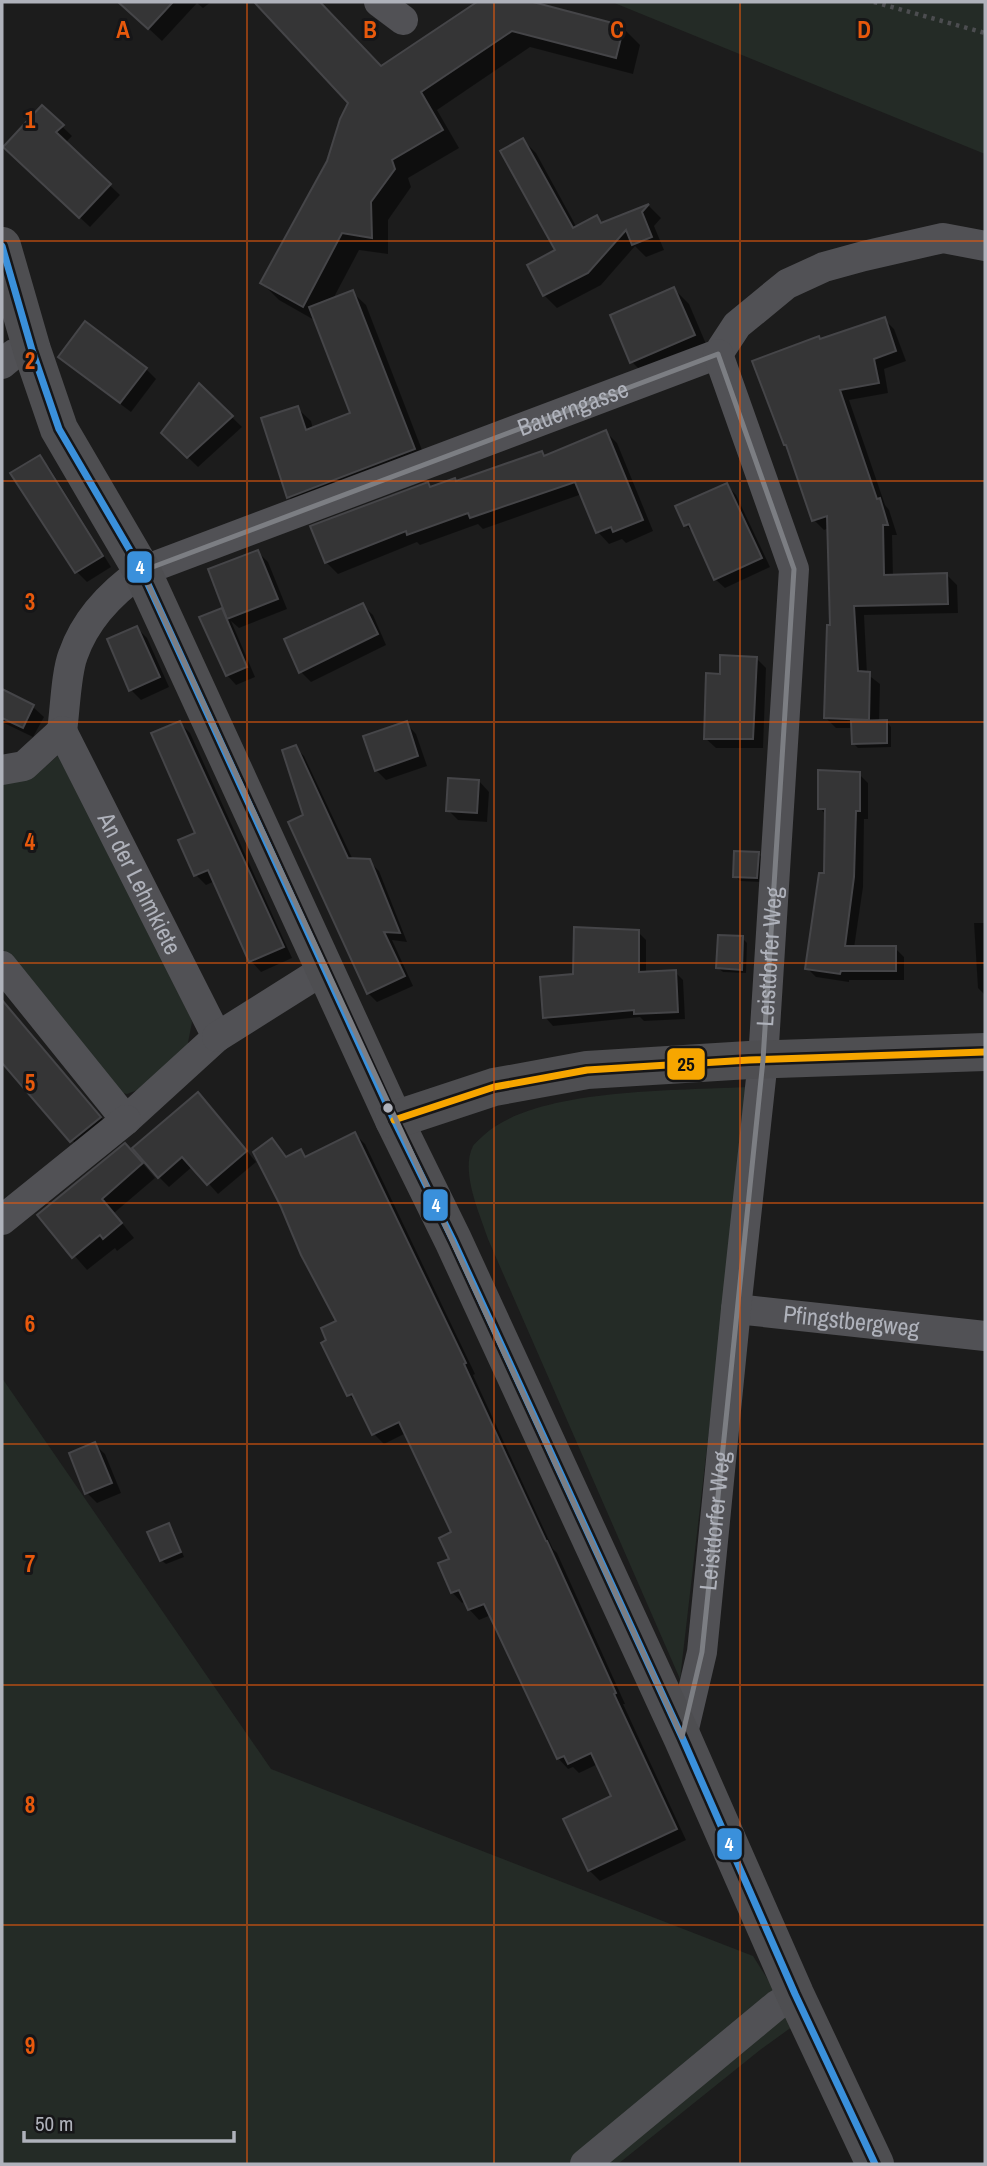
<svg xmlns="http://www.w3.org/2000/svg" width="987" height="2166" font-family="'Archivo Narrow',sans-serif">
	<style>
		.green { fill: #242b26 }
		.shadow { fill: #0007 }
		.building { fill: #353536; stroke: #454548; stroke-width: 2 }
		.lines { fill: none; stroke-linecap: round; stroke-linejoin: round }
		.path { stroke: #4c4d50; stroke-width: 4.5; stroke-dasharray: 3.5 5; stroke-linecap: butt }
		.minor { stroke: #515155; stroke-width: 30 }
		.major { stroke: #4e4e51; stroke-width: 38 }
		.bus-1-casing { stroke: #161618; stroke-width: 12 }
		.bus-2-casing { stroke: #161618; stroke-width: 12 }
		.bus-1 { stroke: #3a90db; stroke-width: 7 }
		.bus-2 { stroke: #f7a600; stroke-width: 7 }
		.marked { fill: none; stroke: #7c7e83; stroke-width: 5; stroke-linejoin: round }
		.grid { fill: none; stroke: #e8590c; stroke-width: 2; stroke-opacity: 0.55 }
		.bus-dot { fill: #afb2bb; stroke: #161618; stroke-width: 2.5 }
		.labels { text-anchor: middle; stroke-width: 6; stroke-linejoin: round; paint-order: stroke }
		.street-label { font-size: 24px; fill: #afb2bb; stroke: #161618 }
		.grid-label { font-size: 23px; text-anchor: middle; font-weight: bold; fill: #e8590c; stroke: #161618; stroke-width: 6; stroke-linejoin: round; paint-order: stroke }
		.line-badge { stroke: #161618; stroke-width: 2.5 }
		.badge-label { font-size: 19px; text-anchor: middle; font-weight: bold; fill: #fff }
		.pale-badge-label { font-size: 19px; text-anchor: middle; font-weight: bold; fill: #111 }
	</style>
	<rect width="100%" height="100%" fill="#1c1c1c"/>
	<g class="green">
		<path d="M 612,2 L 985,2 L 985,154 Z"/>
		<path d="M 60,754 L 179,983 L 192,1022 L 186,1053 L 153,1084 L 127,1094 L 114,1091 L 2,948 L 2,785 L 38,773 Z"/>
		<path d="M 749,1087 L 680,1679 L 488,1239 C 480,1214 460,1172 473,1146 C 475,1143 481,1138 484,1135 C 537,1087 679,1091 749,1087 Z"/>
		<path d="M 2,1378 L 271,1769 L 753,1956 L 796,2024 L 760,2050 L 618,2164 L 2,2164 Z"/>
	</g>
	<g class="shadow">
		<path d="M 120,2 L 211,2 L 203,8 L 197,3 L 162,41 Z"/>
		<path d="M 256,2 L 319,2 L 381,68 L 480,2 L 526,2 L 623,28 L 640,45 L 633,74 L 530,47 L 437,110 L 459,148 L 408,178 L 411,187 L 388,220 L 388,254 L 359,250 L 333,299 L 352,292 L 366,305 L 427,463 L 302,510 L 289,497 L 297,408 L 311,421 L 313,429 L 353,414 L 316,321 L 279,300 L 262,283 L 328,162 L 350,102 Z"/>
		<path d="M 42,107 L 72,136 L 65,143 L 120,195 L 90,227 L 5,147 Z"/>
		<path d="M 523,140 L 536,153 L 577,228 L 597,217 L 604,224 L 649,206 L 661,218 L 654,226 L 664,250 L 646,257 L 635,246 L 601,285 L 557,308 L 544,295 L 557,251 Z"/>
		<path d="M 674,289 L 689,304 L 709,351 L 647,377 L 632,362 Z"/>
		<path d="M 884,319 L 894,329 L 906,361 L 884,369 L 888,393 L 849,400 L 885,505 L 889,510 L 897,535 L 892,535 L 893,576 L 947,575 L 957,585 L 958,613 L 864,615 L 867,674 L 880,684 L 879,722 L 887,722 L 891,727 L 891,747 L 858,748 L 853,743 L 853,728 L 836,728 L 826,718 L 832,627 L 829,528 L 824,530 L 814,520 L 821,341 Z"/>
		<path d="M 61,357 L 146,369 L 156,379 L 131,412 L 71,367 Z"/>
		<path d="M 200,386 L 242,427 L 198,467 L 173,443 Z"/>
		<path d="M 606,432 L 617,443 L 653,531 L 626,543 L 622,539 L 609,544 L 598,532 L 582,494 L 483,529 L 478,524 L 420,545 L 417,542 L 338,574 L 326,562 L 428,484 L 432,488 L 457,482 L 542,453 L 545,457 Z"/>
		<path d="M 39,457 L 49,467 L 111,567 L 87,582 L 77,572 L 13,474 Z"/>
		<path d="M 727,485 L 736,495 L 770,567 L 725,588 L 715,579 L 695,535 L 686,525 Z"/>
		<path d="M 258,552 L 268,562 L 287,609 L 239,628 L 231,621 L 255,677 L 236,685 L 227,675 L 221,610 L 228,617 Z"/>
		<path d="M 362,605 L 373,615 L 386,645 L 311,682 L 301,672 Z"/>
		<path d="M 137,628 L 147,638 L 169,687 L 141,700 L 131,690 Z"/>
		<path d="M 756,658 L 766,668 L 763,748 L 716,748 L 705,738 L 721,675 Z"/>
		<path d="M 2,691 L 33,707 L 44,717 L 33,737 L 2,722 Z"/>
		<path d="M 180,723 L 190,733 L 292,958 L 261,972 L 251,961 L 215,881 L 206,885 L 196,875 L 198,833 Z"/>
		<path d="M 406,723 L 416,734 L 427,766 L 386,780 L 376,770 Z"/>
		<path d="M 295,747 L 304,756 L 353,860 L 369,861 L 379,871 L 407,942 L 392,940 L 413,986 L 377,1002 L 368,993 L 305,816 Z"/>
		<path d="M 859,774 L 868,783 L 868,819 L 864,819 L 863,887 L 854,948 L 895,948 L 904,957 L 904,980 L 849,980 L 849,982 L 816,977 L 807,968 L 825,875 L 826,815 L 820,808 Z"/>
		<path d="M 479,781 L 489,792 L 487,822 L 458,820 L 448,810 Z"/>
		<path d="M 758,854 L 763,858 L 761,882 L 740,881 L 735,876 Z"/>
		<path d="M 974,923 L 985,923 L 985,995 L 978,988 Z"/>
		<path d="M 638,932 L 646,940 L 646,973 L 675,972 L 683,980 L 685,1019 L 644,1021 L 640,1017 L 553,1026 L 545,1017 L 575,976 Z"/>
		<path d="M 742,938 L 747,943 L 746,973 L 723,972 L 718,968 Z"/>
		<path d="M 2,1001 L 110,1128 L 82,1151 L 2,1061 Z"/>
		<path d="M 208,1104 L 256,1162 L 218,1194 L 193,1166 L 169,1187 L 159,1177 Z"/>
		<path d="M 355,1134 L 365,1144 L 475,1374 L 473,1375 L 553,1549 L 557,1553 L 625,1704 L 623,1704 L 686,1840 L 600,1881 L 589,1870 L 566,1819 L 613,1797 L 598,1764 L 579,1773 L 573,1767 L 568,1769 L 558,1758 L 491,1615 L 479,1620 L 469,1609 L 466,1601 L 462,1603 L 452,1592 L 453,1533 L 406,1433 L 384,1444 L 374,1434 L 360,1406 L 349,1395 L 328,1341 L 338,1322 L 272,1141 L 288,1158 L 301,1151 L 308,1158 Z"/>
		<path d="M 139,1159 L 155,1178 L 114,1213 L 134,1238 L 117,1251 L 115,1248 L 87,1270 L 39,1215 Z"/>
		<path d="M 94,1444 L 105,1454 L 121,1493 L 97,1503 L 87,1493 Z"/>
		<path d="M 168,1525 L 173,1530 L 184,1557 L 166,1564 L 161,1560 Z"/>
	</g>
	<g class="building">
		<path d="M 118,2 L 173,2 L 148,29 Z"/>
		<path d="M 254,2 L 320,2 L 381,66 L 477,2 L 533,2 L 624,26 L 616,58 L 512,31 L 421,92 L 443,130 L 392,160 L 395,169 L 371,202 L 372,238 L 342,233 L 303,307 L 260,283 L 327,161 L 340,119 L 348,103 Z"/>
		<path d="M 42,105 L 64,125 L 56,132 L 111,184 L 79,218 L 3,147 Z"/>
		<path d="M 523,138 L 573,228 L 597,215 L 601,223 L 649,204 L 642,212 L 652,237 L 632,245 L 626,230 L 588,273 L 543,296 L 527,265 L 555,250 L 500,151 Z"/>
		<path d="M 674,287 L 695,335 L 630,363 L 610,315 Z"/>
		<path d="M 353,290 L 415,449 L 287,498 L 261,418 L 298,406 L 306,430 L 350,413 L 309,307 Z"/>
		<path d="M 885,317 L 896,351 L 874,359 L 879,383 L 840,390 L 877,499 L 880,498 L 888,525 L 883,525 L 884,575 L 947,573 L 948,604 L 854,606 L 858,671 L 870,672 L 869,720 L 824,718 L 827,625 L 830,625 L 827,516 L 812,521 L 786,445 L 784,445 L 752,361 L 819,336 L 820,339 Z"/>
		<path d="M 85,321 L 147,368 L 120,403 L 58,357 Z"/>
		<path d="M 199,383 L 233,416 L 187,458 L 161,433 Z"/>
		<path d="M 606,430 L 643,520 L 613,532 L 611,527 L 596,533 L 575,482 L 470,518 L 468,513 L 407,535 L 406,531 L 325,563 L 310,526 L 428,482 L 430,487 L 455,478 L 456,481 L 542,451 L 544,456 Z"/>
		<path d="M 40,455 L 103,556 L 75,573 L 10,473 Z"/>
		<path d="M 727,483 L 762,558 L 714,580 L 689,524 L 684,526 L 675,506 Z"/>
		<path d="M 258,550 L 278,599 L 227,619 L 208,569 Z"/>
		<path d="M 363,603 L 378,634 L 299,673 L 284,639 Z"/>
		<path d="M 222,608 L 247,667 L 226,676 L 199,617 Z"/>
		<path d="M 137,626 L 160,677 L 129,691 L 107,639 Z"/>
		<path d="M 720,655 L 757,657 L 753,739 L 704,739 L 706,673 L 720,674 Z"/>
		<path d="M 2,689 L 34,705 L 23,728 L 2,718 Z"/>
		<path d="M 887,720 L 887,743 L 852,744 L 851,721 Z"/>
		<path d="M 180,721 L 284,947 L 249,962 L 208,870 L 194,876 L 178,840 L 195,833 L 151,733 Z"/>
		<path d="M 407,721 L 418,756 L 375,771 L 363,736 Z"/>
		<path d="M 296,745 L 348,858 L 370,859 L 400,933 L 384,932 L 405,976 L 367,994 L 288,822 L 303,815 L 282,750 Z"/>
		<path d="M 818,770 L 860,772 L 860,811 L 856,811 L 854,877 L 845,946 L 896,946 L 896,971 L 841,971 L 840,974 L 805,969 L 819,873 L 824,873 L 825,809 L 818,809 Z"/>
		<path d="M 448,778 L 479,780 L 477,813 L 446,811 Z"/>
		<path d="M 734,851 L 759,852 L 757,878 L 733,877 Z"/>
		<path d="M 574,927 L 639,930 L 639,972 L 676,970 L 678,1012 L 634,1014 L 634,1010 L 543,1018 L 540,977 L 573,974 Z"/>
		<path d="M 718,935 L 743,936 L 742,970 L 716,968 Z"/>
		<path d="M 2,1000 L 101,1117 L 70,1142 L 2,1063 Z"/>
		<path d="M 198,1092 L 247,1151 L 207,1185 L 182,1157 L 158,1178 L 132,1148 Z"/>
		<path d="M 355,1132 L 466,1363 L 464,1364 L 546,1541 L 547,1541 L 616,1693 L 614,1694 L 677,1829 L 588,1871 L 563,1819 L 611,1796 L 591,1753 L 568,1764 L 564,1756 L 557,1759 L 484,1604 L 468,1610 L 459,1590 L 451,1593 L 438,1563 L 449,1559 L 439,1538 L 451,1532 L 399,1422 L 372,1435 L 352,1394 L 347,1396 L 321,1343 L 326,1340 L 321,1328 L 336,1321 L 301,1255 L 281,1207 L 253,1152 L 272,1138 L 286,1157 L 301,1149 L 305,1157 Z"/>
		<path d="M 125,1143 L 143,1163 L 102,1199 L 122,1223 L 103,1239 L 100,1235 L 72,1258 L 37,1215 Z"/>
		<path d="M 95,1442 L 112,1483 L 85,1494 L 69,1453 Z"/>
		<path d="M 169,1523 L 181,1552 L 160,1561 L 147,1532 Z"/>
	</g>
	<g class="lines">
		<path class="path" d="M 874,2 L 985,33"/>
		<g class="minor">
			<path d="M 379,2 L 403,20"/>
			<path d="M 2,364 L 14,354 L 32,350"/>
			<path id="s1" d="M 62,731 C 65,711 66,673 73,655 C 85,620 112,592 142,571 L 718,354 L 737,325 L 787,284 L 824,267 L 864,256 L 943,238 L 985,246"/>
			<path id="s2" d="M 2,770 L 24,766 L 62,731 L 217,1037 L 126,1120 L 2,966"/>
			<path d="M 217,1037 L 325,969"/>
			<path d="M 2,1220 L 126,1120"/>
			<path id="s3" d="M 736,1309 L 985,1336"/>
			<path id="s4" d="M 682,1737 L 702,1652 L 736,1309 L 763,1060 L 794,569 L 718,354"/>
			<path d="M 585,2164 L 777,2005 L 795,1994"/>
		</g>
		<g class="major">
			<path d="M 2,246 L 32,350 L 59,429 L 142,571 L 394,1120 L 453,1240 L 682,1737 L 795,1994 L 875,2164"/>
			<path d="M 394,1120 L 494,1087 L 587,1070 L 749,1060 L 985,1052"/>
		</g>
		<defs>
			<path id="bus-1" d="M 2,246 L 32,350 L 59,429 L 142,571 L 394,1120 L 453,1240 L 682,1737 L 795,1994 L 875,2164"/>
			<path id="bus-2" d="M 394,1120 L 494,1087 L 587,1070 L 749,1060 L 985,1052"/>
		</defs>
		<use href="#bus-1" class="bus-1-casing"/>
		<use href="#bus-2" class="bus-2-casing"/>
		<use href="#bus-1" class="bus-1"/>
		<use href="#bus-2" class="bus-2"/>
	</g>
	<path class="marked" d="M 718,354 L 794,569 L 763,1060 L 702,1652 L 682,1737 L 142,571 Z"/>
	<path class="grid" d="M 247,2 L 247,2164M 494,2 L 494,2164M 740,2 L 740,2164M 2,241 L 985,241M 2,481 L 985,481M 2,722 L 985,722M 2,963 L 985,963M 2,1203 L 985,1203M 2,1444 L 985,1444M 2,1685 L 985,1685M 2,1925 L 985,1925"/>
	<circle class="bus-dot" cx="388" cy="1108" r="6"/>
	<g class="labels">
		<g class="street-label">
			<text dy="8" stroke="none"><textPath href="#s1" startOffset="648">Bauerngasse</textPath></text>
			<text dy="8" stroke="none"><textPath href="#s2" startOffset="245">An der Lehmkiete</textPath></text>
			<text dy="8" stroke="none"><textPath href="#s4" startOffset="786">Leistdorfer Weg</textPath></text>
			<text dy="8" stroke="none"><textPath href="#s3" startOffset="116">Pfingstbergweg</textPath></text>
			<text dy="8" stroke="none"><textPath href="#s4" startOffset="219">Leistdorfer Weg</textPath></text>
		</g>
	</g>
	<g class="grid-label">
		<text x="123" y="38">A</text>
		<text x="370" y="38">B</text>
		<text x="617" y="38">C</text>
		<text x="864" y="38">D</text>
		<text x="30" y="128">1</text>
		<text x="30" y="369">2</text>
		<text x="30" y="610">3</text>
		<text x="30" y="850">4</text>
		<text x="30" y="1091">5</text>
		<text x="30" y="1332">6</text>
		<text x="30" y="1572">7</text>
		<text x="30" y="1813">8</text>
		<text x="30" y="2054">9</text>
	</g>
	<g class="line-badge">
		<rect x="126" y="550" width="27" height="34" rx="7" fill="#3a90db"/>
		<rect x="666" y="1047" width="40" height="34" rx="7" fill="#f7a600"/>
		<rect x="422" y="1188" width="27" height="34" rx="7" fill="#3a90db"/>
		<rect x="716" y="1827" width="27" height="34" rx="7" fill="#3a90db"/>
	</g>
	<g class="badge-label">
		<text x="140" y="574">4</text>
		<text x="436" y="1212">4</text>
		<text x="729" y="1851">4</text>
	</g>
	<g class="pale-badge-label">
		<text x="686" y="1071">25</text>
	</g>
	<rect width="987" height="2166" fill="none" stroke="#afb2bb" stroke-width="7"/>
	<path d="M24 2131v10h210v-10" fill="none" stroke="#afb2bb" stroke-width="3.5"/>
	<text x="35" y="2131" font-size="21" fill="#afb2bb" stroke="#161618" stroke-width="5" paint-order="stroke">50 m</text>
</svg>
